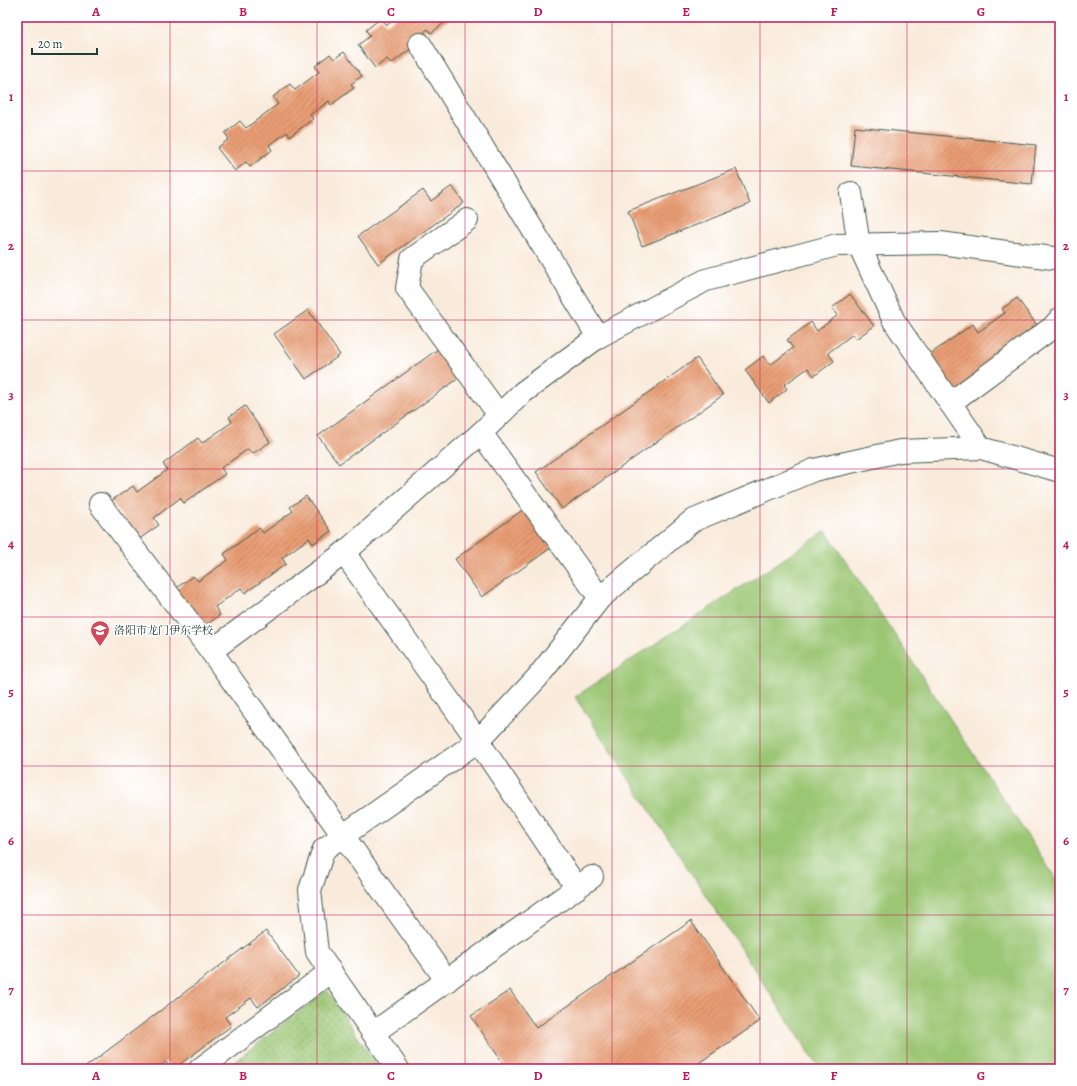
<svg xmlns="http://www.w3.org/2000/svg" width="1077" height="1086" font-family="Alegreya,'Noto Serif SC',serif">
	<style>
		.grass { fill: #9bc673; stroke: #5d8254 }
		.park { fill: url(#park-dots); stroke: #5d8254 }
		.building { fill: url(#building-hatch) }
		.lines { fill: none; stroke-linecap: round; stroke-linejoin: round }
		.minor-casing { stroke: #40574d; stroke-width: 24 }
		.minor { stroke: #fff; stroke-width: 22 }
		.grid { fill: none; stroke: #c2185b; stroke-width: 1; stroke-opacity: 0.55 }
		.labels { text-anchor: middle; stroke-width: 3; stroke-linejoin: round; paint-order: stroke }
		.poi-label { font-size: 11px; fill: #1f3d34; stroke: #fff; text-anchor: start }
		.neatline { fill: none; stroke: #c2185b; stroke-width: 1.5 }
		.grid-label { font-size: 13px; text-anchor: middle; font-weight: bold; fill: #c2185b }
	</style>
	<defs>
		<pattern id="park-dots" width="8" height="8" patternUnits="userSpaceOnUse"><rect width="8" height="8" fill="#9bc673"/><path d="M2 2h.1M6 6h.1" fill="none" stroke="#7ea25f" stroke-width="1.8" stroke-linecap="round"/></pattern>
		<pattern id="building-hatch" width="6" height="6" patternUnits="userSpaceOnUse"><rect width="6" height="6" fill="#e99d73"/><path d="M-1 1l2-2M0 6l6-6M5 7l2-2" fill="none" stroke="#bc815f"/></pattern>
	</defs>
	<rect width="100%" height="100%" fill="#fff"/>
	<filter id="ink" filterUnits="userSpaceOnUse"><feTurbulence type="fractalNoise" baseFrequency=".025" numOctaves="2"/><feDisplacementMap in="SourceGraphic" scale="8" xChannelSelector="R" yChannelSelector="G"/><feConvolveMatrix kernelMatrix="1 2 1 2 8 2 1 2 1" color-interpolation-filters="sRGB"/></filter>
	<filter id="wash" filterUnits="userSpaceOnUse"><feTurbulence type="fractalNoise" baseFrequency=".012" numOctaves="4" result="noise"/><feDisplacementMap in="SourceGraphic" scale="16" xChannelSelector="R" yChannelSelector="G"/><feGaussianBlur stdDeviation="0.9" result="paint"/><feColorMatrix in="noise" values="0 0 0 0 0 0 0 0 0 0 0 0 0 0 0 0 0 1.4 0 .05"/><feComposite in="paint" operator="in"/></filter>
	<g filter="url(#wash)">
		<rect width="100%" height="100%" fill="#f9ebdb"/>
		<path class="grass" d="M 826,531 L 1060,885 L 1060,1069 L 820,1069 L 575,697 Z"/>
		<path class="park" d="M 327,990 L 379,1069 L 225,1069 Z"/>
		<g id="blocks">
			<g class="building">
				<path d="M 397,17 L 452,17 L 431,33 L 428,29 L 410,43 L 413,47 L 391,64 L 387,59 L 375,68 L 358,45 L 370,36 L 366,30 L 381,18 L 387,25 Z"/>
				<path d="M 344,52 L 362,76 L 351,84 L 354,88 L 331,105 L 329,101 L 310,115 L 313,119 L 290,136 L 287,132 L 269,145 L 272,150 L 250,167 L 246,162 L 235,171 L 217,148 L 229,139 L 225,133 L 240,121 L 246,128 L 278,104 L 273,97 L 290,84 L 295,90 L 319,72 L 315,66 L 330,54 L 334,59 Z"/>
				<path d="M 855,127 L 1036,145 L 1032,184 L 851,166 Z"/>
				<path d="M 736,169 L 750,204 L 642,246 L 628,211 Z"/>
				<path d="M 452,186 L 464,203 L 378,264 L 358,236 L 423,190 L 431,201 Z"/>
				<path d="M 850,294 L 874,326 L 856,339 L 853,334 L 828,353 L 834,361 L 814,376 L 808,368 L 784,385 L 787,389 L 769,403 L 745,370 L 763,356 L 770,365 L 793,348 L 787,340 L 811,322 L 817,331 L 838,315 L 832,308 Z"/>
				<path d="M 1017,298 L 1041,331 L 1025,343 L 1021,337 L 994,357 L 998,364 L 950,398 L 923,359 L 973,324 L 978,332 L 1005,313 L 1002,309 Z"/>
				<path d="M 308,310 L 340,355 L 306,379 L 274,334 Z"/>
				<path d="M 438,349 L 459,378 L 339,464 L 318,436 Z"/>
				<path d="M 697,358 L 723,395 L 562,509 L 536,472 Z"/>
				<path d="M 245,406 L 270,442 L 252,454 L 248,449 L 221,468 L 225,474 L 184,503 L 180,498 L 154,518 L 159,525 L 138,540 L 111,501 L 133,486 L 137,492 L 167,470 L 163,464 L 198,438 L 202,443 L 232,422 L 229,417 Z"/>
				<path d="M 306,496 L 331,531 L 313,544 L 309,538 L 282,558 L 286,564 L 245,593 L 241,588 L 215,607 L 220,615 L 199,630 L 172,591 L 193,576 L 198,581 L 228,560 L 224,554 L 259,528 L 263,533 L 293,511 L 290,507 Z"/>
				<path d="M 524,509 L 552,547 L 482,597 L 455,559 Z"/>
				<path d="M 691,921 L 760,1021 L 690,1069 L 507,1069 L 471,1016 L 510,990 L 536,1028 Z"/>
				<path d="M 266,931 L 299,976 L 258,1007 L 251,998 L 225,1017 L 231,1026 L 174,1069 L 171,1069 L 166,1062 L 156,1069 L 83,1069 Z"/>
			</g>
		</g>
	</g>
	<g filter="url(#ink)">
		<use href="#blocks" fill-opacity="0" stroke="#40574d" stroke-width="1"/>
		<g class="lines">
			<defs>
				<g id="minor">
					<path d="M 420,44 L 598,337"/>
					<path d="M 851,193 L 859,245 L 894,321 L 981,448"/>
					<path d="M 467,220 L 412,259 L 407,288 L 499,415"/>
					<path d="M 950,403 L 1053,327 L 1060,319"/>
					<path d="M 481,433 L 600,598"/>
					<path d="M 100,504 L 211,651 L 447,981"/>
					<path d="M 344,553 L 478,741 L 577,888"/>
					<path d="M 211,651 L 344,553 L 481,433 L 522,393 L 598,337 L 706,280 L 837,245 L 940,243 L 1060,259"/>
					<path d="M 373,1033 L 592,877"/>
					<path d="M 200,1069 L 331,971"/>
					<path d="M 398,1069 L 317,952 L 310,890 L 324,849 L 478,741 L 537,678 L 600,598 L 692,521 L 814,470 L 900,451 L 981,448 L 1060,471"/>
				</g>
			</defs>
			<use href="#minor" class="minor-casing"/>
			<use href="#minor" class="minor"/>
		</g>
	</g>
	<path class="grid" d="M 170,17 L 170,1069M 317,17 L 317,1069M 465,17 L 465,1069M 612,17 L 612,1069M 760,17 L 760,1069M 907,17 L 907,1069M 17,171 L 1060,171M 17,320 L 1060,320M 17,469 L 1060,469M 17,617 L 1060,617M 17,766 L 1060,766M 17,915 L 1060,915"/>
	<defs>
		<symbol id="school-pin" viewBox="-11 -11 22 30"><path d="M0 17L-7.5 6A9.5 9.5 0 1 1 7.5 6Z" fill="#d1495b" stroke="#fff"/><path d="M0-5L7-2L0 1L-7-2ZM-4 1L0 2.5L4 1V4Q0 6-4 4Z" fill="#fff"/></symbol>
	</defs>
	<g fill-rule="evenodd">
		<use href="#school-pin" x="89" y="619" width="22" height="30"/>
	</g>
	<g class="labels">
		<g class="poi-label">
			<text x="114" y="634">洛阳市龙门伊东学校</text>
		</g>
	</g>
	<rect width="1077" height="1086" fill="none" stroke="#fff" stroke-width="44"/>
	<path d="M32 48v6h65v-6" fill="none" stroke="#1f3d34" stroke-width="2"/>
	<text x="38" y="48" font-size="12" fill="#1f3d34" stroke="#ffffff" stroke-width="3" paint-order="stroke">20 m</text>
	<rect x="22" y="22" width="1033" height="1042" class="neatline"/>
	<g class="grid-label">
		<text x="96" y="16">A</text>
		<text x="243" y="16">B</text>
		<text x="391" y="16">C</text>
		<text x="538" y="16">D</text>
		<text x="686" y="16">E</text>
		<text x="834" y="16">F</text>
		<text x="981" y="16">G</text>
		<text x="11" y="101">1</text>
		<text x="1066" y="101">1</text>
		<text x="11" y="250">2</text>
		<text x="1066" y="250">2</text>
		<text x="11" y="399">3</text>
		<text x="1066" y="399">3</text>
		<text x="11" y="548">4</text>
		<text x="1066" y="548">4</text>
		<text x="11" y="696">5</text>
		<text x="1066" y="696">5</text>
		<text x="11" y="845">6</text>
		<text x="1066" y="845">6</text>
		<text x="11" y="994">7</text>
		<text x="1066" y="994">7</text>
		<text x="96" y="1080">A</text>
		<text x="243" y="1080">B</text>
		<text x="391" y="1080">C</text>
		<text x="538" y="1080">D</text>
		<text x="686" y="1080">E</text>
		<text x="834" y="1080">F</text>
		<text x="981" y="1080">G</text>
	</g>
</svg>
